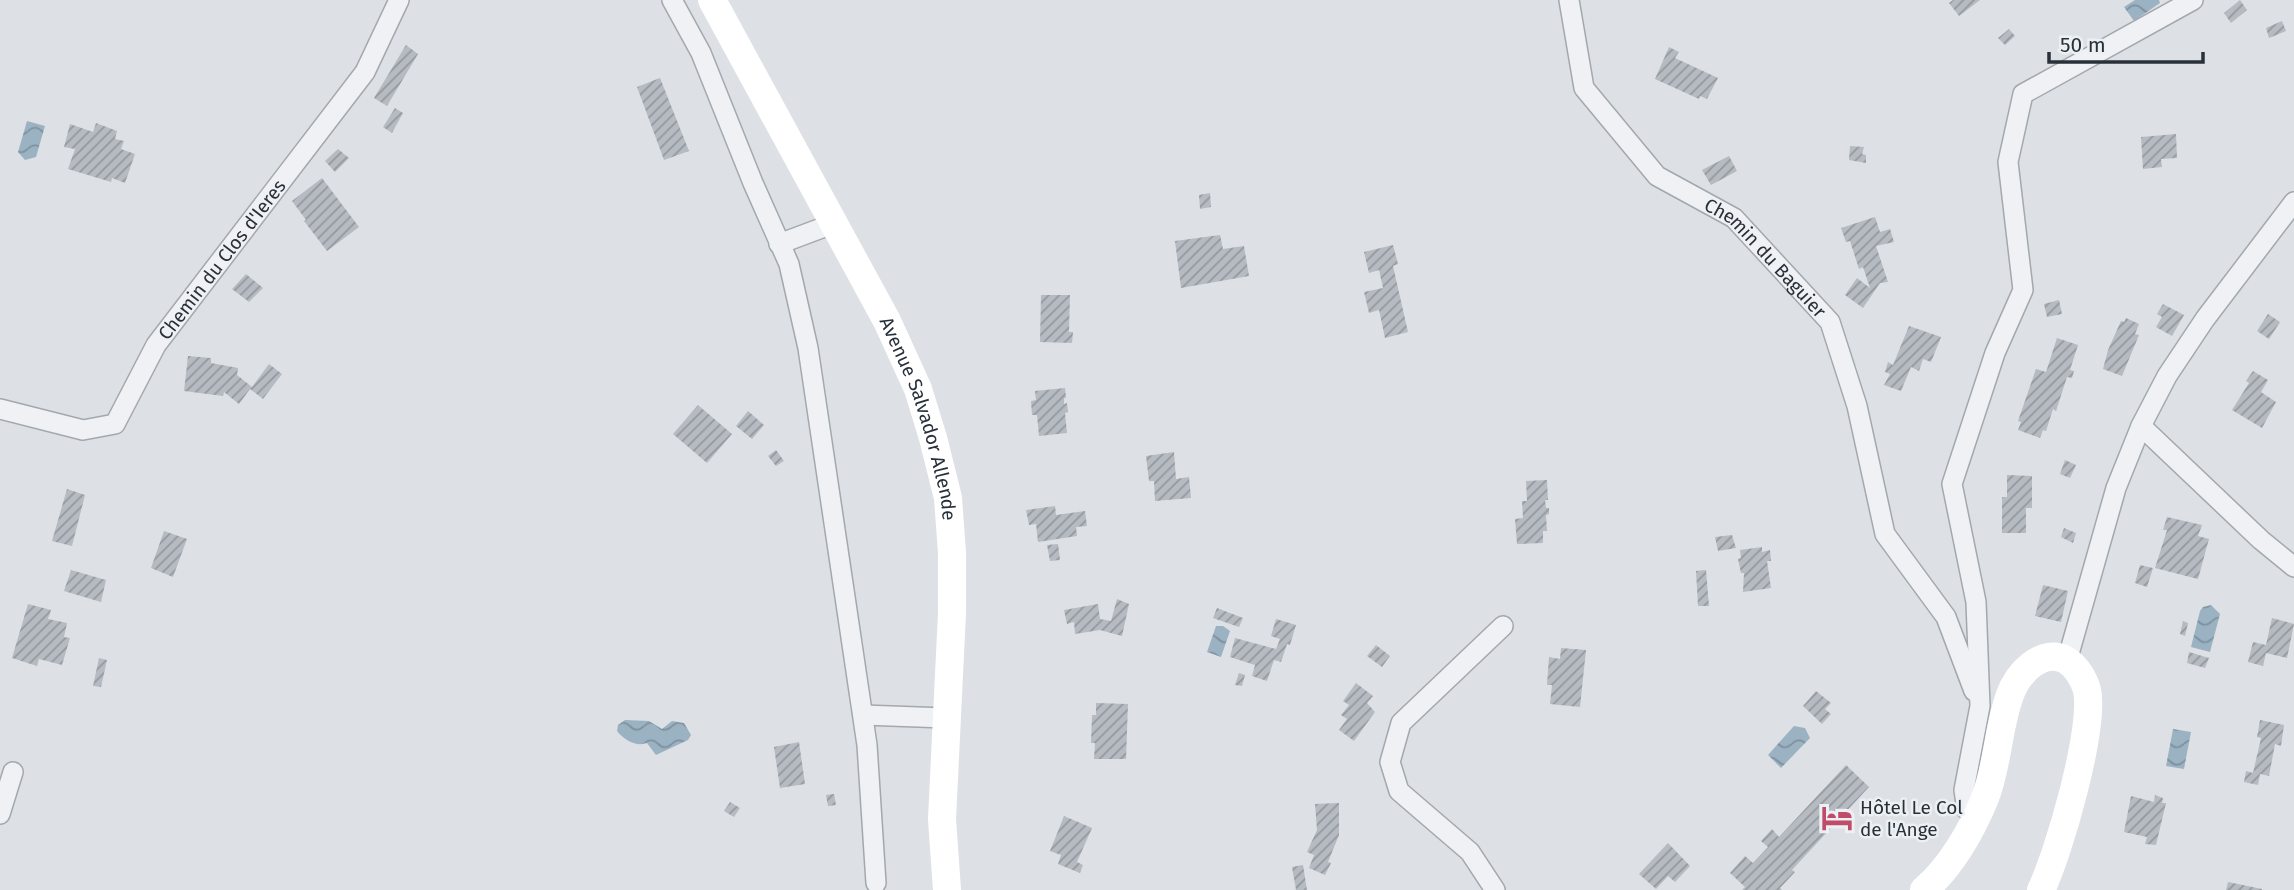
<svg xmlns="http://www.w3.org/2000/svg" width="2294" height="890" font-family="'Fira Sans',sans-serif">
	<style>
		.water { fill: url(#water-waves) }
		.building { fill: url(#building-hatch) }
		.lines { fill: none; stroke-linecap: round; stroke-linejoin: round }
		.minor-casing { stroke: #a3a8ae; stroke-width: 22 }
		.minor { stroke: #eff1f4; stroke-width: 19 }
		.secondary { stroke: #fff; stroke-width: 28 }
		.labels { text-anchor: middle; stroke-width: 5; stroke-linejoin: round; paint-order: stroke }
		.street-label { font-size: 19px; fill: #28303a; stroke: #ecf0f3 }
		.poi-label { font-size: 19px; fill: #28303a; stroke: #ecf0f3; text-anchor: start }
	</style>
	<defs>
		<pattern id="water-waves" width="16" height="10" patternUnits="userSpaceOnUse" patternTransform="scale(1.75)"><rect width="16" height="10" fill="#9bb2c2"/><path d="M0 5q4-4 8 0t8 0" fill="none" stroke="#7e919f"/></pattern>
		<pattern id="building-hatch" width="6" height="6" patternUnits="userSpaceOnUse" patternTransform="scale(1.75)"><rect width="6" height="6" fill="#b5bbc1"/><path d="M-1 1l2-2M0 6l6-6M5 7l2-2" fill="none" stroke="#93989e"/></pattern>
	</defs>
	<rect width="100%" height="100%" fill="#dde1e5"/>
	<g class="water">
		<path d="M 2135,0 L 2159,0 L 2160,3 L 2134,21 L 2124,7 Z"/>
		<path d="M 27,121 L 45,126 L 36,157 L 25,160 L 18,152 Z"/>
		<path d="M 2211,605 L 2220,614 L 2210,652 L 2191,647 L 2200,611 L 2203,607 Z"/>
		<path d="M 1216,626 L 1223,626 L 1230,631 L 1221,657 L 1207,652 Z"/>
		<path d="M 625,720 L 649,721 L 662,729 L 672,721 L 684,723 L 691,735 L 688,740 L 656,755 L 647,743 C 636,747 624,740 617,731 L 618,725 Z"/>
		<path d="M 1794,726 L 1805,728 L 1810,738 L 1781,768 L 1768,755 Z"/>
		<path d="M 2173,729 L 2191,732 L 2184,769 L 2166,766 Z"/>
	</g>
	<g class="building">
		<path d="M 1953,0 L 1980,0 L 1959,16 L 1949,3 Z"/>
		<path d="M 2240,0 L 2247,10 L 2231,23 L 2224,13 Z"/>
		<path d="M 2282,21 L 2286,31 L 2269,38 L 2266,28 Z"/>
		<path d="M 2009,29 L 2015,36 L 2005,45 L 1998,38 Z"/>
		<path d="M 406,45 L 418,54 L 387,106 L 374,98 Z"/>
		<path d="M 1669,47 L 1679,52 L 1675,58 L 1718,78 L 1707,99 L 1700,96 L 1699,99 L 1655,79 Z"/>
		<path d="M 660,78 L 689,151 L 664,160 L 637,87 Z"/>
		<path d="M 395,108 L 403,113 L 392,133 L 383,127 Z"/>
		<path d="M 96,123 L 117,131 L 115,139 L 124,141 L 121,149 L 135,154 L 125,183 L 112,178 L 111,182 L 68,169 L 75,149 L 64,147 L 70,124 L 93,132 Z"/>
		<path d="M 2176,134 L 2177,158 L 2161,159 L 2162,167 L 2143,169 L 2141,137 Z"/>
		<path d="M 1850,146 L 1864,147 L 1862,154 L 1866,155 L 1866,163 L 1849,160 Z"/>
		<path d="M 338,149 L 349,158 L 335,172 L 325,161 Z"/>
		<path d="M 1729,156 L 1737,171 L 1711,185 L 1702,170 Z"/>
		<path d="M 322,178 L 359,227 L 327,251 L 304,221 L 306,220 L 292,201 Z"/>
		<path d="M 1210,193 L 1211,207 L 1200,209 L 1199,195 Z"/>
		<path d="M 1875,217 L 1880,232 L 1890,229 L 1894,242 L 1876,246 L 1888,282 L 1880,283 L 1863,308 L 1845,295 L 1857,278 L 1870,288 L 1863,267 L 1859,269 L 1850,241 L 1846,242 L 1841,228 Z"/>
		<path d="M 1220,235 L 1223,249 L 1244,246 L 1249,276 L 1181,288 L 1175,241 Z"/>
		<path d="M 1393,245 L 1398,264 L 1393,266 L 1408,332 L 1385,338 L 1379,310 L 1369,313 L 1364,292 L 1383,288 L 1379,270 L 1369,273 L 1364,252 Z"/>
		<path d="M 246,274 L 263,288 L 249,302 L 232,289 Z"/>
		<path d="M 1041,295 L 1070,295 L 1069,332 L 1073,332 L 1072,343 L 1040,342 Z"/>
		<path d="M 2059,300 L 2062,314 L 2047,317 L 2044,304 Z"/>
		<path d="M 2163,304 L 2184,315 L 2172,336 L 2156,327 L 2162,317 L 2157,314 Z"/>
		<path d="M 2268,314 L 2280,322 L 2269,339 L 2257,331 Z"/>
		<path d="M 2126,318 L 2139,324 L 2135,334 L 2139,335 L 2122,376 L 2103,369 L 2108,350 L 2121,321 L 2124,322 Z"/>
		<path d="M 1909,326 L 1941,337 L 1931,362 L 1923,359 L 1919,371 L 1911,367 L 1901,391 L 1884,385 L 1890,374 L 1885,372 L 1888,362 L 1893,365 Z"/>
		<path d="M 2057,338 L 2078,345 L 2070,370 L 2074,371 L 2072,378 L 2067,377 L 2056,411 L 2053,409 L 2046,431 L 2043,430 L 2040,438 L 2018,430 L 2021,422 L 2018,421 L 2036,369 L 2046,372 Z"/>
		<path d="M 188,356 L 211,358 L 211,363 L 238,368 L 237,375 L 252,387 L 269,364 L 282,374 L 263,399 L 250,389 L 239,404 L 224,392 L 223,396 L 184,391 Z"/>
		<path d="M 2253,371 L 2268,380 L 2261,392 L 2276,402 L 2262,428 L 2232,410 L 2249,383 L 2246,381 Z"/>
		<path d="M 1065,388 L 1066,398 L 1064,398 L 1064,404 L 1067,403 L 1068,412 L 1065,413 L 1067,433 L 1039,436 L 1037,415 L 1032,415 L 1031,401 L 1036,400 L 1035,391 Z"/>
		<path d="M 698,405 L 732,434 L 707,463 L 673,434 Z"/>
		<path d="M 748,411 L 764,425 L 752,439 L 736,426 Z"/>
		<path d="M 776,450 L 784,461 L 776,466 L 768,456 Z"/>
		<path d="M 1174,452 L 1176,479 L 1189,477 L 1191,498 L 1155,501 L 1154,481 L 1149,481 L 1146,456 Z"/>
		<path d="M 2065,460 L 2076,465 L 2070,478 L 2060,474 Z"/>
		<path d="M 2007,475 L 2032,476 L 2032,508 L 2026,508 L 2026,533 L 2002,533 L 2002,497 L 2007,497 Z"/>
		<path d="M 1547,480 L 1548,500 L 1545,500 L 1546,508 L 1549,508 L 1549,514 L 1546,515 L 1547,531 L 1543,531 L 1543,543 L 1517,544 L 1515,519 L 1523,518 L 1522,501 L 1527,501 L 1526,481 Z"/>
		<path d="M 67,489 L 85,495 L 72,546 L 52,541 Z"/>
		<path d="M 1055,506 L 1056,515 L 1085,511 L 1087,526 L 1076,527 L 1077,536 L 1038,542 L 1036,524 L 1029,525 L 1026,510 Z"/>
		<path d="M 2167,517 L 2202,525 L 2198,536 L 2209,539 L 2198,579 L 2155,568 L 2167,530 L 2163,530 Z"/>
		<path d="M 2064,528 L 2076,533 L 2073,543 L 2061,537 Z"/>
		<path d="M 164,531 L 187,539 L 173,577 L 151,568 Z"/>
		<path d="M 1732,535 L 1736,548 L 1718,551 L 1715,537 Z"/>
		<path d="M 1058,544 L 1060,560 L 1050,561 L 1047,545 Z"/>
		<path d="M 1762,547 L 1762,552 L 1770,550 L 1771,561 L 1767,561 L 1771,588 L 1743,592 L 1744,573 L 1741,573 L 1738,559 L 1741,558 L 1740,550 Z"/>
		<path d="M 2140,565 L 2153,568 L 2147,587 L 2135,583 Z"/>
		<path d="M 71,570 L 106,580 L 101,602 L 64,591 Z"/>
		<path d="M 1706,570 L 1709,606 L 1698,606 L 1696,571 Z"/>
		<path d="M 2043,585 L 2068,591 L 2061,622 L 2035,616 Z"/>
		<path d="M 1117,599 L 1129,604 L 1122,636 L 1100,630 L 1075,634 L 1074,622 L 1067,624 L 1064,610 L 1098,604 L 1100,619 L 1111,621 Z"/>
		<path d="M 28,604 L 51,610 L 48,619 L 67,623 L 64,637 L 70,638 L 62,665 L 39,659 L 37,666 L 12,658 Z"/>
		<path d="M 1217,608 L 1243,618 L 1239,627 L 1213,618 Z"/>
		<path d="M 2272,618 L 2294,624 L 2287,658 L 2266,653 L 2263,666 L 2248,662 L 2253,642 L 2266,645 Z"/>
		<path d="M 1276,619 L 1296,625 L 1290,645 L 1287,644 L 1281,662 L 1274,660 L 1267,681 L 1252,676 L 1255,665 L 1230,657 L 1235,638 L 1276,649 L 1280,639 L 1271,636 Z"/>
		<path d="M 2183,621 L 2188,623 L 2185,636 L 2180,634 Z"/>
		<path d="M 1376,645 L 1390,656 L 1382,667 L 1367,656 Z"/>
		<path d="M 1561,648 L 1586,650 L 1580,707 L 1550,704 L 1552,685 L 1547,685 L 1549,657 L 1560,659 Z"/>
		<path d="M 2189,652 L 2209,658 L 2205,668 L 2187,663 Z"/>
		<path d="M 99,658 L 107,660 L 101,687 L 93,686 Z"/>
		<path d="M 1239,673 L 1245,675 L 1242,686 L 1235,685 Z"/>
		<path d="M 1356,683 L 1373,696 L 1367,703 L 1375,712 L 1354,741 L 1339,730 L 1347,719 L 1341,715 L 1349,705 L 1343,701 Z"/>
		<path d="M 1816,691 L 1831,703 L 1825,709 L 1831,714 L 1822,724 L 1803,706 Z"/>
		<path d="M 1096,703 L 1128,704 L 1126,759 L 1094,759 L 1095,743 L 1091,743 L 1092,715 L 1096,715 Z"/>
		<path d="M 2260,720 L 2284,725 L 2281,746 L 2275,744 L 2269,776 L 2260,774 L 2258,785 L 2244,782 L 2246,771 L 2253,773 L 2261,738 L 2257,737 Z"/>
		<path d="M 799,742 L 805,784 L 780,788 L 774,747 Z"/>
		<path d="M 1846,765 L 1869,787 L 1792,870 L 1795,872 L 1780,888 L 1782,890 L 1742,890 L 1745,887 L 1730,873 L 1745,856 L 1753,863 L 1768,847 L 1761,841 L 1772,829 L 1779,837 Z"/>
		<path d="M 834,794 L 836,805 L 828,806 L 826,795 Z"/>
		<path d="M 2155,795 L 2163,798 L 2162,803 L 2166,803 L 2156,845 L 2145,844 L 2147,837 L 2124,832 L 2131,796 L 2154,802 Z"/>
		<path d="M 730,802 L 740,808 L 734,817 L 724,811 Z"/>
		<path d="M 1339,803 L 1339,835 L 1328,862 L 1331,863 L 1325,875 L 1309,868 L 1314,855 L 1307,852 L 1317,830 L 1315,804 Z"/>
		<path d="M 1064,816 L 1092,828 L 1077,862 L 1083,865 L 1080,873 L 1058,864 L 1061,855 L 1050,851 Z"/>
		<path d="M 1668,843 L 1690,866 L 1675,882 L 1668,876 L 1656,889 L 1639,874 Z"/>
		<path d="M 1303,865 L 1307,890 L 1296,890 L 1292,867 Z"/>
		<path d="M 2228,882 L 2262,889 L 2262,890 L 2226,890 Z"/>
	</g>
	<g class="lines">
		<defs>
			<g id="minor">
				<path d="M 672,0 L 701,53 L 753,183 L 789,264 L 808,348 L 867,745 L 876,883"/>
				<path id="s1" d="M 1569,0 L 1584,88 L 1657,176 L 1734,218 L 1830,322 L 1857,406 L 1885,534 L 1946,617 L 1974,691"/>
				<path d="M 779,244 L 835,223"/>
				<path id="s2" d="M 0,409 L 83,430 L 115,424 L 156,345 L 365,72 L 399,0"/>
				<path d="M 2141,426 L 2261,540 L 2294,567"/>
				<path d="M 2067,661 L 2116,488 L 2141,426 L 2167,376 L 2205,319 L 2294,202"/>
				<path d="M 863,715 L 946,718"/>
				<path d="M 0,814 L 13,772"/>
				<path d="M 1977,818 L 1967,810 L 1964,790 L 1980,706 L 1976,602 L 1952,484 L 1995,353 L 2023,290 L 2008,162 L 2023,94 L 2193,0"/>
				<path d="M 1495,890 L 1470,852 L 1399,791 L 1390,762 L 1401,723 L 1503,626"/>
			</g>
		</defs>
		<use href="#minor" class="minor-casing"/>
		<use href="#minor" class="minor"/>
		<g class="secondary">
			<path id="s3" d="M 712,0 L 887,321 L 918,389 L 933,438 L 948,498 L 952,553 L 952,613 L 942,819 L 947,890"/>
			<path d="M 1924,890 C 1951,867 1972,830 1985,798 C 1998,765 1998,727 2010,695 C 2017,674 2042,647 2066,660 C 2076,666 2084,679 2087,690 C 2095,728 2059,853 2041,890"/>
		</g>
	</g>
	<defs>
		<symbol id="hotel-bare" viewBox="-9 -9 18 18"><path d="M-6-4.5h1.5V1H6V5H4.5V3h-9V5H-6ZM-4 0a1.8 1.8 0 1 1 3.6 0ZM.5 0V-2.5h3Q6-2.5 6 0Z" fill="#bf4d69" stroke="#ecf0f3" stroke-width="2.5" paint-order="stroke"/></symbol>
	</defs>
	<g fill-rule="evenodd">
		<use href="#hotel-bare" x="1815" y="796" width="44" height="44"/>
	</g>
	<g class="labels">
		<g class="street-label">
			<text dy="7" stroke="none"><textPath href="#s2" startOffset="315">Chemin du Clos d'Ieres</textPath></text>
			<text dy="7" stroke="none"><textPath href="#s1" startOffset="341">Chemin du Baguier</textPath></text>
			<text dy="7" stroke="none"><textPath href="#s3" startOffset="469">Avenue Salvador Allende</textPath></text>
		</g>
		<g class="poi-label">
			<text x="1860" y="814">Hôtel Le Col<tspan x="1860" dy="22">de l'Ange</tspan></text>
		</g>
	</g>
	<path d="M2049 52v10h154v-10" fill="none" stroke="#28303a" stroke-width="3.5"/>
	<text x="2060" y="52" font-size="21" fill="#28303a" stroke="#ecf0f3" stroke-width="5" paint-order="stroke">50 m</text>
</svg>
